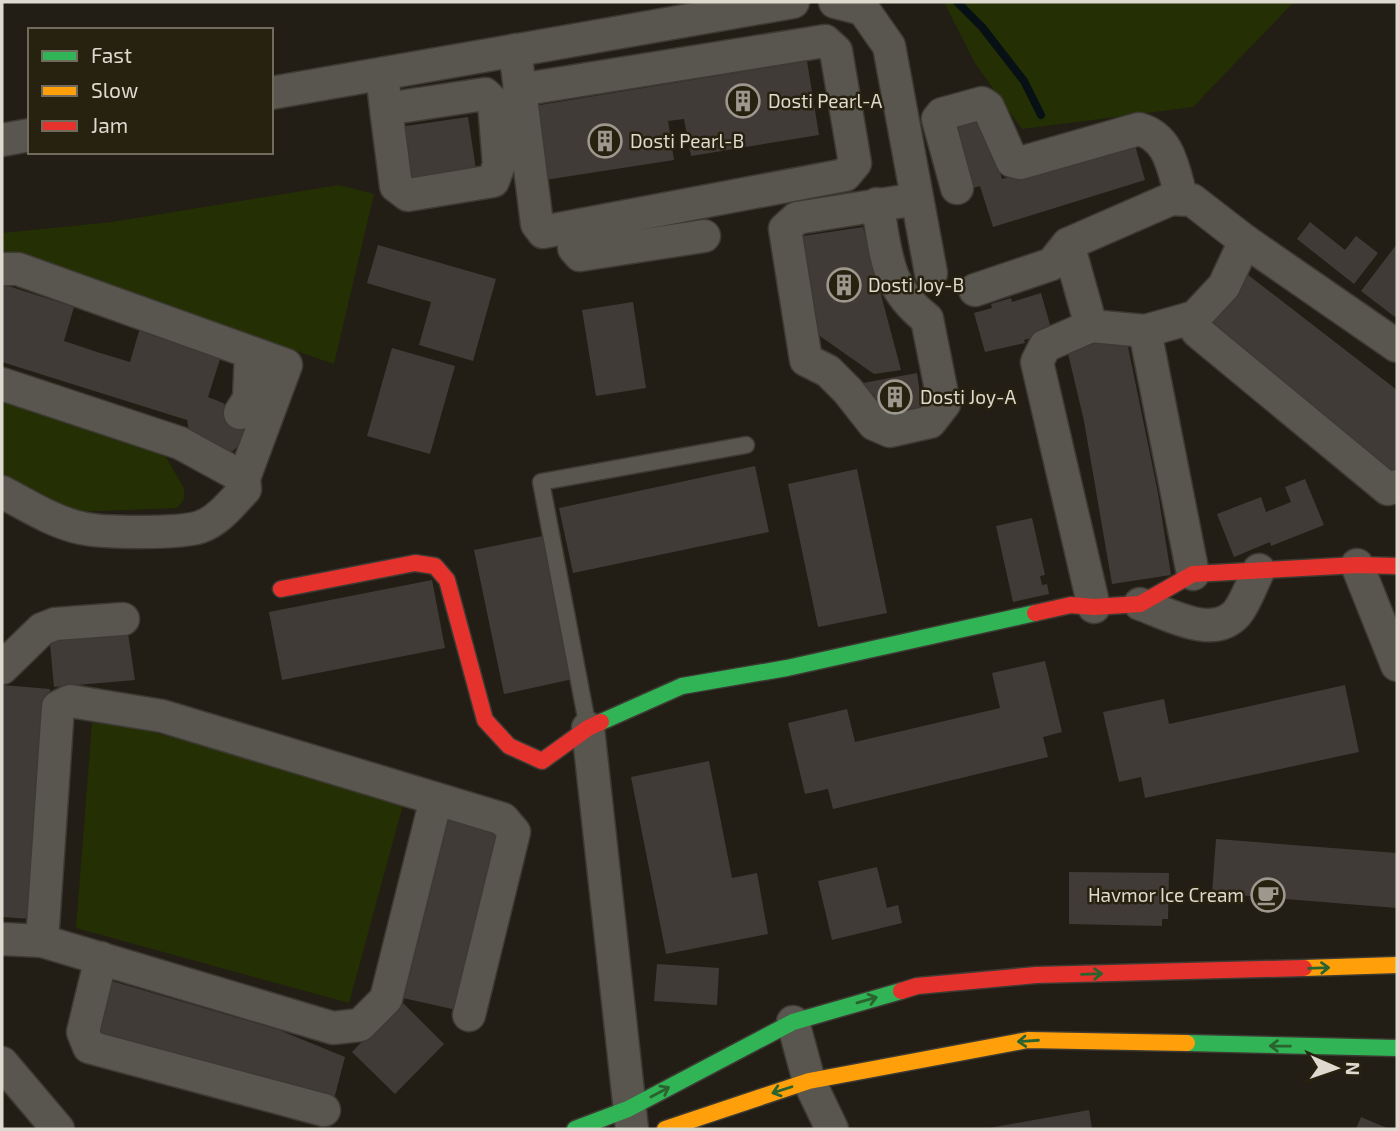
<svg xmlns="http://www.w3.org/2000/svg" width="1399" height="1131" font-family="'Exo 2',sans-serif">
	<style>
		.green { fill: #242f03 }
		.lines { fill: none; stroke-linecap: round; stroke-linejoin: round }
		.stream { stroke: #071014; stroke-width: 8 }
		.building { fill: #413b38 }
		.lane-casing { stroke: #3d3a33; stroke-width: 19 }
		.street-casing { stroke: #3d3a33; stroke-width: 35 }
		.fast-casing { stroke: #3d3a33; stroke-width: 19 }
		.slow-casing { stroke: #3d3a33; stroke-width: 19 }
		.jam-casing { stroke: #3d3a33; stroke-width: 19 }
		.lane { stroke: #59564f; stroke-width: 16 }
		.street { stroke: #59564f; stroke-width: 32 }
		.fast { stroke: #30b455; stroke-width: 16 }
		.slow { stroke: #ff9f0a; stroke-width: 16 }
		.jam { stroke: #e5322d; stroke-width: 16 }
		.oneway { stroke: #2b632f }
		.labels { text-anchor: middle; stroke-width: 5; stroke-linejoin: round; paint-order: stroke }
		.poi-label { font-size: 19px; fill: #dedacf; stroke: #272110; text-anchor: start }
	</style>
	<rect width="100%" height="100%" fill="#221e15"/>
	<g class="green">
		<path d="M 944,2 L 1294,2 L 1193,107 L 1022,129 L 975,63 Z"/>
		<path d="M 339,185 L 374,194 L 334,364 L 2,250 L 2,233 L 112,222 Z"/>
		<path d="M 2,396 L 160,447 L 184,488 L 184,499 L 177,508 L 74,512 L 40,503 L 2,473 Z"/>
		<path d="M 92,723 L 130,726 L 404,801 L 349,1003 L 76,928 Z"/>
	</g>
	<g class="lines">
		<path class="stream" d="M 957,2 L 982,27 L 1024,81 L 1041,115"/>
	</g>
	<g class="building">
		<path d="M 807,61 L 819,135 L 691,156 L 684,119 L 668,121 L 674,160 L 545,180 L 534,106 Z"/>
		<path d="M 981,109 L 1002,179 L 1133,138 L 1145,180 L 993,227 L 980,186 L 963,191 L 944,123 Z"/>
		<path d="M 468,117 L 477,176 L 409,186 L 399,127 Z"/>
		<path d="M 1310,222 L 1345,250 L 1356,236 L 1378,253 L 1354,284 L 1297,239 Z"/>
		<path d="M 863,227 L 901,370 L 874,374 L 817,334 L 803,236 Z"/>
		<path d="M 1397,244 L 1397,314 L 1395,317 L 1361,291 Z"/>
		<path d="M 378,245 L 496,279 L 473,361 L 419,345 L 431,302 L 367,283 Z"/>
		<path d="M 1243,271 L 1397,390 L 1396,475 L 1201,326 Z"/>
		<path d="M 2,284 L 74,307 L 64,341 L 97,352 L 130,362 L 140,328 L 222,353 L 208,397 L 223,403 L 233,412 L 244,431 L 240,444 L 233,451 L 223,455 L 190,437 L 187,420 L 2,362 Z"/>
		<path d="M 1041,293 L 1052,332 L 1024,340 L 1025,343 L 985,352 L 974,313 L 992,308 L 991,304 L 1011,298 L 1012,302 Z"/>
		<path d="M 633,302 L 646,388 L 596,396 L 582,310 Z"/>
		<path d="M 1126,337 L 1158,493 L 1171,575 L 1112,584 L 1084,421 L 1066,345 Z"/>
		<path d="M 392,348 L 455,366 L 430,454 L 367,436 Z"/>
		<path d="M 917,373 L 923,414 L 877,411 L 863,383 Z"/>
		<path d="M 755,466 L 769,532 L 573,573 L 559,508 Z"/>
		<path d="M 857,469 L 887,613 L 818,627 L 788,484 Z"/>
		<path d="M 1305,479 L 1324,525 L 1271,546 L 1270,542 L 1234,557 L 1217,514 L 1261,497 L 1266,512 L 1291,502 L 1285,487 Z"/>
		<path d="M 1032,518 L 1045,575 L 1040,576 L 1042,585 L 1047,584 L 1049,594 L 1013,602 L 996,526 Z"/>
		<path d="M 543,536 L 573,679 L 504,694 L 474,550 Z"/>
		<path d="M 432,580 L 445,648 L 282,680 L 269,612 Z"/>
		<path d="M 127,627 L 135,680 L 54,687 L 49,633 Z"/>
		<path d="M 1045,661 L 1062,732 L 1043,737 L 1048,757 L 833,809 L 828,789 L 805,794 L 788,723 L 847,709 L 855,742 L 1000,708 L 992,673 Z"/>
		<path d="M 2,685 L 50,689 L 32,919 L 2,917 Z"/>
		<path d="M 1345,685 L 1359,752 L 1145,798 L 1141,777 L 1119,782 L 1103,712 L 1164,699 L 1169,724 Z"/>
		<path d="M 709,761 L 732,878 L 757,873 L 768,934 L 666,954 L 631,777 Z"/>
		<path d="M 443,819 L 500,832 L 461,1011 L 403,998 Z"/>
		<path d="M 1216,839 L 1397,853 L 1397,908 L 1212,893 Z"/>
		<path d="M 877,867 L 887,908 L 898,905 L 902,923 L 832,940 L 818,881 Z"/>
		<path d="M 1069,872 L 1169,873 L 1168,919 L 1162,919 L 1162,926 L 1069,924 Z"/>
		<path d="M 657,964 L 719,968 L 717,1005 L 654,1001 Z"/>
		<path d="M 105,979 L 279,1030 L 345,1057 L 333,1103 L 88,1039 Z"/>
		<path d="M 401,1001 L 444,1044 L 395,1094 L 352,1052 Z"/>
		<path d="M 1089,1110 L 1092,1129 L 989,1129 L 989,1128 Z"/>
		<path d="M 1361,1117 L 1389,1129 L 1356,1129 Z"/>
	</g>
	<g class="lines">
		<defs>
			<path id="lane" d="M 588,728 L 541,482 L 746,445"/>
			<g id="street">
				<path d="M 835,2 L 863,9 L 889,46 L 931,273"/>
				<path d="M 515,50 L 537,224 L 543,232 L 845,175 L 855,163 L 836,51 L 825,41 L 519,90"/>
				<path d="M 382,74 L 386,109 L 396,186 L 408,195 L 493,181 L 499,165 L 494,103 L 485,94 L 386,109"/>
				<path d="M 271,93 L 793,2"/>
				<path d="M 2,140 L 30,135"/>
				<path d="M 957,188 L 938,119 L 942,114 L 982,103 L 988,107 L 1012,161 L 1020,163 L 1139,129 C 1171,138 1173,170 1182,199"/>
				<path d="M 877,204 C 887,253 884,286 927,319 L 944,404 L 930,422 L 890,431 L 874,424 L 848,391 L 828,371 L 806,360 L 785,229 L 797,218 L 917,199"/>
				<path d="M 573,227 L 574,248 L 580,255 L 704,236"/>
				<path d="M 1068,244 L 1091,326 L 1145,331 L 1195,317 L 1224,286 L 1245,241"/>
				<path d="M 2,269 L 18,269 L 286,365 L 244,478 L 245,489 C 232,503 218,521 200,527 C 179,534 102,533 81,528 C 53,522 27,505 2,492"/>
				<path d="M 975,290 L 1052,264 L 1068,244 L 1171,199 L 1192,200 L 1245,241 L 1397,346"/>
				<path d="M 1188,319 L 1198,332 L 1388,489 L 1397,486"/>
				<path d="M 1091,326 L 1045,346 L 1037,362 L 1094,607"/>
				<path d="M 1145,331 L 1193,574"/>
				<path d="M 2,384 L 180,443 L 244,478"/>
				<path d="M 240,413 L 249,399 L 251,353"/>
				<path d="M 1357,565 L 1397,665"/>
				<path d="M 1140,604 C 1167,613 1213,641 1237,613 C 1246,602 1252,583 1259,570"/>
				<path d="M 2,668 L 42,629 L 55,624 L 123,619"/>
				<path d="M 588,728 L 632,1129"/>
				<path d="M 2,939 L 42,941 L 333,1028 L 360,1025 L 386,999 L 436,799"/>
				<path d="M 42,941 L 58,707 L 70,701 L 162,716 L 503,819 L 514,832 L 469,1015"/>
				<path d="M 101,958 L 83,1032 L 89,1047 L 324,1110"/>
				<path d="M 793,1022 L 809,1081 L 832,1129"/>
				<path d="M 2,1063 L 58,1129"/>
			</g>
			<g id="fast">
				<path d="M 601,722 L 682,686 L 787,668 L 1035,613"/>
				<path d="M 1187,1043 L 1397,1048"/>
				<path d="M 575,1129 L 628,1109 L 793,1022 L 901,991"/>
			</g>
			<g id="slow">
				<path d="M 1304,968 L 1397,965"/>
				<path d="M 665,1129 L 809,1081 L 1028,1040 L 1187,1043"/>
			</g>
			<g id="jam">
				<path d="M 281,589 L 415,563 L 435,566 L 447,580 L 485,720 L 509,746 L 542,761 L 588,728 L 601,722"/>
				<path d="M 1035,613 L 1071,605 L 1094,607 L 1140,604 L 1193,574 L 1357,565 L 1397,566"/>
				<path d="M 901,991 L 917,986 L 1036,975 L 1304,968"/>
			</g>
		</defs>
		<use href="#lane" class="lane-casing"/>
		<use href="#street" class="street-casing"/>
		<use href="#fast" class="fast-casing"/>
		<use href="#slow" class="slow-casing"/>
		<use href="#jam" class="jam-casing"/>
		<use href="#lane" class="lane"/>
		<use href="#street" class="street"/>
		<use href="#fast" class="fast"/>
		<use href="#slow" class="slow"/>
		<use href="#jam" class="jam"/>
	</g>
	<defs><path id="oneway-shaft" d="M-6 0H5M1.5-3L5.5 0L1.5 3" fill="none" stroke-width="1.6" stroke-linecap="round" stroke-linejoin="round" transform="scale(1.75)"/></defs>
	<g class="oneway">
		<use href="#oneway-shaft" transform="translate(1319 968) rotate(-2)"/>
		<use href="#oneway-shaft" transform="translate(1092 974) rotate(-2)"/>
		<use href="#oneway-shaft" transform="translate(867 1000) rotate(-16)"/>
		<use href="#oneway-shaft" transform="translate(1028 1041) rotate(176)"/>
		<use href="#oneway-shaft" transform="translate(1280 1046) rotate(-179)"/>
		<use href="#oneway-shaft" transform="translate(782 1090) rotate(162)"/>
		<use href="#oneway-shaft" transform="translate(660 1092) rotate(-28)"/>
	</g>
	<defs>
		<symbol id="building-ring" viewBox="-11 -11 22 22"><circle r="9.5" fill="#272110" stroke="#9c988e" stroke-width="1.5"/><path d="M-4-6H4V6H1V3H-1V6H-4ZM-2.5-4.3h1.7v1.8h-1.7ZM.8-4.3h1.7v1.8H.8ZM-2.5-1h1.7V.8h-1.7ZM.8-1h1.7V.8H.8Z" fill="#9c988e"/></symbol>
		<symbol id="cafe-ring" viewBox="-11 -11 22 22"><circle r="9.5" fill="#272110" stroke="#9c988e" stroke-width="1.5"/><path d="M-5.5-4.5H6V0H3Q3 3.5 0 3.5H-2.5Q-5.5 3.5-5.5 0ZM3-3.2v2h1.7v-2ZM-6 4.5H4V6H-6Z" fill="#9c988e"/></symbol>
	</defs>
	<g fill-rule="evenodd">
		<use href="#building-ring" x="724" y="82" width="38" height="38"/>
		<use href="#building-ring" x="586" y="122" width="38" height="38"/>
		<use href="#building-ring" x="825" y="266" width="38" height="38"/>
		<use href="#building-ring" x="876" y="378" width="38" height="38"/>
		<use href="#cafe-ring" x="1249" y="876" width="38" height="38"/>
	</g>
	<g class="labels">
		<g class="poi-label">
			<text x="768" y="108">Dosti Pearl-A</text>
			<text x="630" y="148">Dosti Pearl-B</text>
			<text x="868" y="292">Dosti Joy-B</text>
			<text x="920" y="404">Dosti Joy-A</text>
			<text x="1244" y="902" text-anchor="end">Havmor Ice Cream</text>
		</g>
	</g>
	<rect width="1399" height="1131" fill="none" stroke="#dedacf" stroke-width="7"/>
	<rect x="28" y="28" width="245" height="126" fill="#272110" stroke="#706b5c" stroke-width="2"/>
	<rect x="42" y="51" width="35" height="10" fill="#30b455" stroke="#706b5c" stroke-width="2"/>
	<text x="91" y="63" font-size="21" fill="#dedacf">Fast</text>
	<rect x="42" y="86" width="35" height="10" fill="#ff9f0a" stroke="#706b5c" stroke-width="2"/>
	<text x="91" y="98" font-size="21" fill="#dedacf">Slow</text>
	<rect x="42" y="121" width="35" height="10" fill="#e5322d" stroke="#706b5c" stroke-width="2"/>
	<text x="91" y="133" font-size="21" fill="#dedacf">Jam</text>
	<g transform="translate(1336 1068) rotate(92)" stroke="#272110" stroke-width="5" paint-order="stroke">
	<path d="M0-5L12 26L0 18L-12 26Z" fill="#dedacf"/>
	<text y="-10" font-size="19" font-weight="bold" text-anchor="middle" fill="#dedacf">N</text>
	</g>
</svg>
